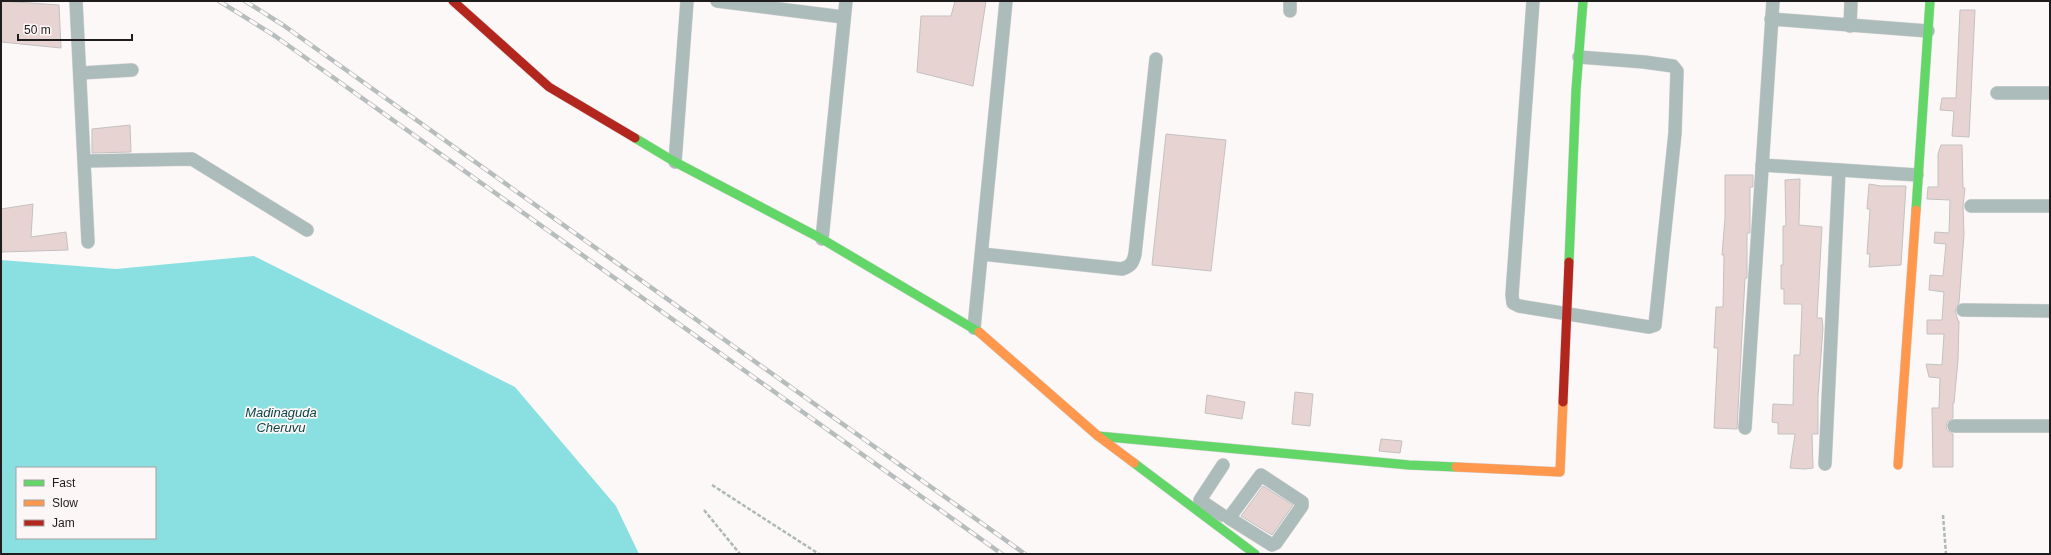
<svg xmlns="http://www.w3.org/2000/svg" width="2051" height="555" font-family="Helvetica,sans-serif">
	<style>
		.water { fill: #8ae0e1; fill-rule: evenodd }
		.building { fill: #e7d4d2; stroke: #c3c2c1 }
		.lines { fill: none; stroke-linecap: round; stroke-linejoin: round }
		.street-casing { stroke: #d7d5d5; stroke-width: 14 }
		.fast-casing { stroke: #d7d5d5; stroke-width: 10 }
		.slow-casing { stroke: #d7d5d5; stroke-width: 10 }
		.jam-casing { stroke: #d7d5d5; stroke-width: 10 }
		.path { stroke: #aeb8b7; stroke-width: 2.5; stroke-dasharray: 4 2; stroke-linecap: butt }
		.street { stroke: #acbcbb; stroke-width: 13 }
		.fast { stroke: #63d668; stroke-width: 9 }
		.slow { stroke: #ff974d; stroke-width: 9 }
		.jam { stroke: #b3261e; stroke-width: 9 }
		.rail-casing { stroke: #b7bcbc; stroke-width: 4.5 }
		.rail { stroke: #fcf7f6; stroke-width: 3; stroke-dasharray: 9; stroke-linecap: butt }
		.labels { text-anchor: middle; stroke-width: 3.5; stroke-linejoin: round; paint-order: stroke }
		.water-label { font-size: 13px; font-style: italic; fill: #0d4647; stroke: #fcf7f6 }
	</style>
	<rect width="100%" height="100%" fill="#fbf8f7"/>
	<path class="water" d="M 254,256 L 515,387 L 616,506 L 639,554 L 1,554 L 1,260 L 116,269 ZM 17,468 L 155,468 L 155,538 L 17,538 Z"/>
	<g class="building">
		<path d="M 1,1 L 59,5 L 61,48 L 1,42 Z"/>
		<path d="M 955,1 L 986,1 L 973,86 L 917,72 L 921,16 L 951,16 Z"/>
		<path d="M 1960,10 L 1975,10 L 1969,137 L 1952,136 L 1954,111 L 1940,110 L 1942,98 L 1956,98 Z"/>
		<path d="M 130,125 L 131,152 L 92,153 L 92,129 Z"/>
		<path d="M 1166,134 L 1226,140 L 1211,271 L 1152,265 Z"/>
		<path d="M 1941,145 L 1962,145 L 1963,188 L 1965,188 L 1963,206 L 1964,234 L 1959,303 L 1955,310 L 1958,321 L 1959,321 L 1958,360 L 1954,403 L 1953,403 L 1953,418 L 1947,422 L 1946,426 L 1947,430 L 1953,434 L 1953,467 L 1933,467 L 1932,408 L 1939,408 L 1940,378 L 1929,377 L 1926,364 L 1942,365 L 1944,334 L 1927,334 L 1927,320 L 1942,320 L 1944,292 L 1929,290 L 1930,275 L 1943,276 L 1946,244 L 1934,243 L 1935,232 L 1949,233 L 1950,200 L 1927,199 L 1928,187 L 1938,187 L 1938,154 Z"/>
		<path d="M 1725,175 L 1753,175 L 1753,187 L 1750,187 L 1750,233 L 1747,233 L 1747,278 L 1745,278 L 1737,429 L 1714,428 L 1718,348 L 1714,348 L 1716,307 L 1723,307 L 1724,255 L 1722,255 L 1725,218 Z"/>
		<path d="M 1800,179 L 1799,225 L 1822,227 L 1817,318 L 1822,318 L 1823,328 L 1818,397 L 1818,434 L 1812,434 L 1813,468 L 1805,469 L 1790,468 L 1795,434 L 1778,434 L 1778,423 L 1772,422 L 1773,404 L 1793,405 L 1794,355 L 1800,355 L 1802,306 L 1801,304 L 1784,304 L 1784,289 L 1781,289 L 1781,265 L 1783,265 L 1783,226 L 1786,226 L 1785,180 Z"/>
		<path d="M 1869,184 L 1881,186 L 1906,186 L 1901,265 L 1869,267 L 1870,254 L 1867,254 L 1870,209 L 1867,209 Z"/>
		<path d="M 33,204 L 31,237 L 66,232 L 68,250 L 2,252 L 1,209 Z"/>
		<path d="M 1295,392 L 1313,394 L 1310,426 L 1292,424 Z"/>
		<path d="M 1207,395 L 1245,402 L 1242,419 L 1205,413 Z"/>
		<path d="M 1381,439 L 1402,441 L 1400,453 L 1379,451 Z"/>
		<path d="M 1263,486 L 1293,505 L 1272,535 L 1241,516 Z"/>
	</g>
	<g class="lines">
		<defs>
			<g id="street">
				<path d="M 76,1 L 88,242"/>
				<path d="M 717,1 L 843,17"/>
				<path d="M 1290,1 L 1290,11"/>
				<path d="M 1533,1 L 1512,295 L 1513,303 L 1519,306 L 1649,327 L 1655,325 L 1675,133 L 1677,71 L 1673,66 L 1644,62 L 1579,57"/>
				<path d="M 1771,19 L 1928,31"/>
				<path d="M 1850,26 L 1851,1"/>
				<path d="M 81,73 L 132,70"/>
				<path d="M 1997,93 L 2050,93"/>
				<path d="M 85,161 L 192,159 L 307,230"/>
				<path d="M 675,162 L 687,1"/>
				<path d="M 1762,165 L 1917,175"/>
				<path d="M 1971,206 L 2050,206"/>
				<path d="M 822,239 L 846,1"/>
				<path d="M 982,254 L 1122,269 C 1131,266 1133,263 1135,254 L 1156,59"/>
				<path d="M 1963,310 L 2050,311"/>
				<path d="M 974,328 L 1006,1"/>
				<path d="M 1954,426 L 2050,426"/>
				<path d="M 1745,428 L 1773,1"/>
				<path d="M 1825,464 L 1839,170"/>
				<path d="M 1261,475 L 1302,502 L 1302,506 L 1276,543 L 1272,545 L 1229,518 Z"/>
				<path d="M 1222,515 L 1200,500 L 1223,465"/>
			</g>
			<g id="fast">
				<path d="M 635,138 L 675,162 L 822,239 L 979,332"/>
				<path d="M 1916,210 L 1930,1"/>
				<path d="M 1569,262 L 1576,90 L 1583,1"/>
				<path d="M 1098,436 L 1409,465 L 1456,467"/>
				<path d="M 1134,463 L 1255,554"/>
			</g>
			<g id="slow">
				<path d="M 979,332 L 1098,436 L 1134,463"/>
				<path d="M 1898,465 L 1916,210"/>
				<path d="M 1456,467 L 1560,472 L 1563,402"/>
			</g>
			<g id="jam">
				<path d="M 453,1 L 549,87 L 635,138"/>
				<path d="M 1563,402 L 1569,262"/>
			</g>
		</defs>
		<use href="#street" class="street-casing"/>
		<use href="#fast" class="fast-casing"/>
		<use href="#slow" class="slow-casing"/>
		<use href="#jam" class="jam-casing"/>
		<g class="path">
			<path d="M 712,485 L 819,554"/>
			<path d="M 704,510 L 740,554"/>
			<path d="M 1943,515 L 1946,554"/>
		</g>
		<use href="#street" class="street"/>
		<use href="#fast" class="fast"/>
		<use href="#slow" class="slow"/>
		<use href="#jam" class="jam"/>
		<defs>
			<g id="rail">
				<path d="M 219,1 L 275,36 L 1002,554"/>
				<path d="M 245,1 L 283,25 L 1025,554"/>
			</g>
		</defs>
		<use href="#rail" class="rail-casing"/>
		<use href="#rail" class="rail"/>
	</g>
	<g class="labels">
		<g class="water-label">
			<text x="281" y="417">Madinaguda<tspan x="281" dy="15">Cheruvu</tspan></text>
		</g>
	</g>
	<rect width="2051" height="555" fill="none" stroke="#1e1c1c" stroke-width="4"/>
	<rect x="16" y="467" width="140" height="72" fill="#fcf7f6" stroke="#a39f9f"/>
	<rect x="24" y="480" width="20" height="6" fill="#63d668" stroke="#a39f9f"/>
	<text x="52" y="487" font-size="12" fill="#1e1c1c">Fast</text>
	<rect x="24" y="500" width="20" height="6" fill="#ff974d" stroke="#a39f9f"/>
	<text x="52" y="507" font-size="12" fill="#1e1c1c">Slow</text>
	<rect x="24" y="520" width="20" height="6" fill="#b3261e" stroke="#a39f9f"/>
	<text x="52" y="527" font-size="12" fill="#1e1c1c">Jam</text>
	<path d="M18 34v6h114v-6" fill="none" stroke="#1e1c1c" stroke-width="2"/>
	<text x="24" y="34" font-size="12" fill="#1e1c1c" stroke="#fcf7f6" stroke-width="3" paint-order="stroke">50 m</text>
</svg>
